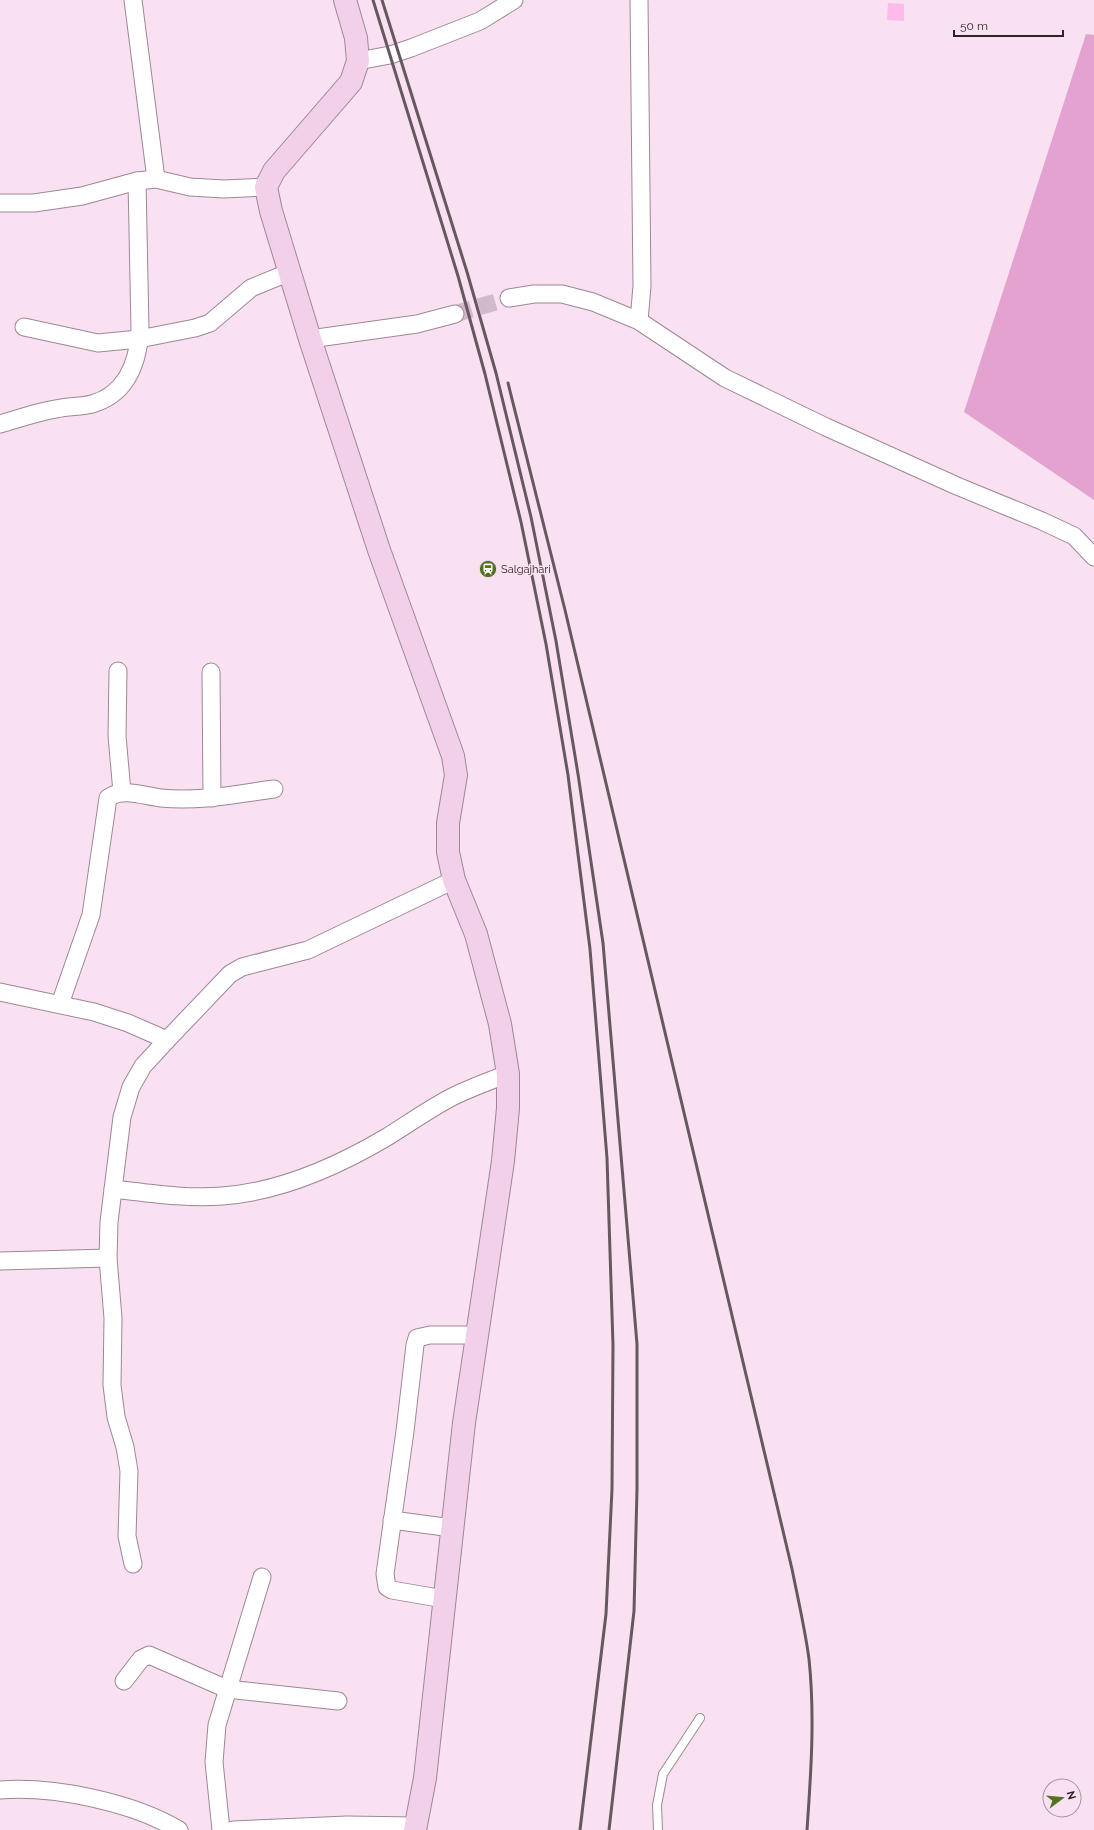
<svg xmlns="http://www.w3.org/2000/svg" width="1094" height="1830" font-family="Raleway,sans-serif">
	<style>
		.water { fill: #e3a2d0 }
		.building { fill: #febbea }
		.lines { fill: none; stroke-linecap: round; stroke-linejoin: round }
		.minor-tunnel { stroke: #d1bbca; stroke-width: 17; stroke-dasharray: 17 8; stroke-linecap: butt }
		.service-casing { stroke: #9d8796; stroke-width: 10 }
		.minor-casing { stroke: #9d8796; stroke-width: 19 }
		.secondary-casing { stroke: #9d8796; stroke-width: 24 }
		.service { stroke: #fff; stroke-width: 8 }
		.minor { stroke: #fff; stroke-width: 17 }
		.secondary { stroke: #f3d0ea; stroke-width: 22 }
		.rail { stroke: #665861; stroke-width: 3 }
		.labels { text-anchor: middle; stroke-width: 3; stroke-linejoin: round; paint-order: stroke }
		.poi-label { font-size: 11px; fill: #2d242a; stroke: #fae1f2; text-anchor: start }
	</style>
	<rect width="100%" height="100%" fill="#fae1f2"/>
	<path class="water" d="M 1086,34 L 1094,35 L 1094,500 L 964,412 Z"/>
	<path class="building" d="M 888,3 L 904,4 L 904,21 L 887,20 Z"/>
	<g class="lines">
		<path class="minor-tunnel" d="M 455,314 L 509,298"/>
		<defs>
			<path id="service" d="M 658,1830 L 657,1805 L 663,1774 L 700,1718"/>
			<g id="minor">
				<path d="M 133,0 L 156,179"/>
				<path d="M 358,61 L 390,55 L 411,48 L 480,21 L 514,0"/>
				<path d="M 0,203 L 34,203 L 82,196 L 137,181 L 156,179 L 190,187 L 224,189 L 266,187"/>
				<path d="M 509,298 L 534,294 L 562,294 L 593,302 L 639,321 L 725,378 L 826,427 L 957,486 L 1042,521 L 1074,536 L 1094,557"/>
				<path d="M 639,321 L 642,286 L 639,0"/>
				<path d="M 24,327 L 98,343 L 139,339 L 195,328 L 210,323 L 251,288 L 290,272"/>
				<path d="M 310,339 L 417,324 L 455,314"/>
				<path d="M 0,424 C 18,419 37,412 56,409 C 68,406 81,407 92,404 C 127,394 138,362 140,330 L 137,181"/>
				<path d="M 118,671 L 117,736 L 122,792"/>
				<path d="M 211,672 L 212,798"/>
				<path d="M 0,992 L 94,1012 L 128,1023 L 167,1040 L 230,974 L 242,967 L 308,950 L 454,880"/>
				<path d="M 60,1004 L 91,915 L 108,798 C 122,787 144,796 161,798 C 199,802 237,794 274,789"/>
				<path d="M 113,1189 C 149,1193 186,1199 222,1196 C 279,1192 338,1166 387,1137 C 408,1124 429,1109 452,1097 C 470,1088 489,1081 508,1074"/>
				<path d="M 0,1261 L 108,1258"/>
				<path d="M 392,1520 L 452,1528"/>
				<path d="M 133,1564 L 127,1536 L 129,1471 L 125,1447 L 116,1417 L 112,1385 L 113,1318 L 108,1258 L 109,1222 L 122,1117 L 131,1087 L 143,1066 L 167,1040"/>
				<path d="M 444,1599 L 392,1590 L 387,1587 L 385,1574 L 405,1431 L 415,1345 L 417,1338 L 430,1335 L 477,1335"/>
				<path d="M 124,1681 L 141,1659 L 149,1655 L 227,1689 L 338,1701"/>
				<path d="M 0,1790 C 54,1786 132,1802 179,1830"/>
				<path d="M 221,1830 L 214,1762 L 217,1725 L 262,1577"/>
				<path d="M 233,1830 L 347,1825 L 415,1826"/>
			</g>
			<path id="secondary" d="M 345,0 L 356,38 L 358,61 L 351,82 L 274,171 L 266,187 L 271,211 L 310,339 L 379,550 L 453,756 L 456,775 L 448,823 L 448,852 L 454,880 L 476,934 L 500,1024 L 508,1074 L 508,1108 L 503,1161 L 464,1423 L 425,1778 L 415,1830"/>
		</defs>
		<use href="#service" class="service-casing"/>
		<use href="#minor" class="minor-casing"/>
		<use href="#secondary" class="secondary-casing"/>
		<use href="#service" class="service"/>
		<use href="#minor" class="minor"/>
		<use href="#secondary" class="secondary"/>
		<g class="rail">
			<path d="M 373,0 L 458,276 L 485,374 L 521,522 L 546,644 L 568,775 L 590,949 L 607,1158 L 613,1345 L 612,1489 L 606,1614 L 580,1830"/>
			<path d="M 382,0 L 467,272 L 496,373 L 531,517 L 556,641 L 578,774 L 603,943 L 637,1344 L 637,1489 L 634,1611 L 609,1830"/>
			<path d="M 508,383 L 565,610 L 792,1569 C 798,1599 805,1629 809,1659 C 815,1716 811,1773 807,1830"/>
		</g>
	</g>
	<defs>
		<symbol id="station-disc" viewBox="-11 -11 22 22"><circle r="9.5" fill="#537025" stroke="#fae1f2"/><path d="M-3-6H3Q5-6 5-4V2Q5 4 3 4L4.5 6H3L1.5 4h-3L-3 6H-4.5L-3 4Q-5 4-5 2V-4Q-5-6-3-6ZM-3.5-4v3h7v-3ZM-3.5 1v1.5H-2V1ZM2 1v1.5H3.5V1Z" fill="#fff"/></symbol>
	</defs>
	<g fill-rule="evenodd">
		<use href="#station-disc" x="478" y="559" width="20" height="20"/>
	</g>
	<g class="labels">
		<g class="poi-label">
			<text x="501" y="573">Salgajhari</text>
		</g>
	</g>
	<g transform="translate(1062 1798) rotate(74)"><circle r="19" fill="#fae1f2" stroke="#a895a2"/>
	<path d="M0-3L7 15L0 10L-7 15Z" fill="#537025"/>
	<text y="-6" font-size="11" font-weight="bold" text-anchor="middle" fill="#2d242a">N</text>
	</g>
	<path d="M954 30v6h109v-6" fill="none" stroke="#2d242a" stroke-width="2"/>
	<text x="960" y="30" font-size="12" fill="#2d242a" stroke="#fae1f2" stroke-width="3" paint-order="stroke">50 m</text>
</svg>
